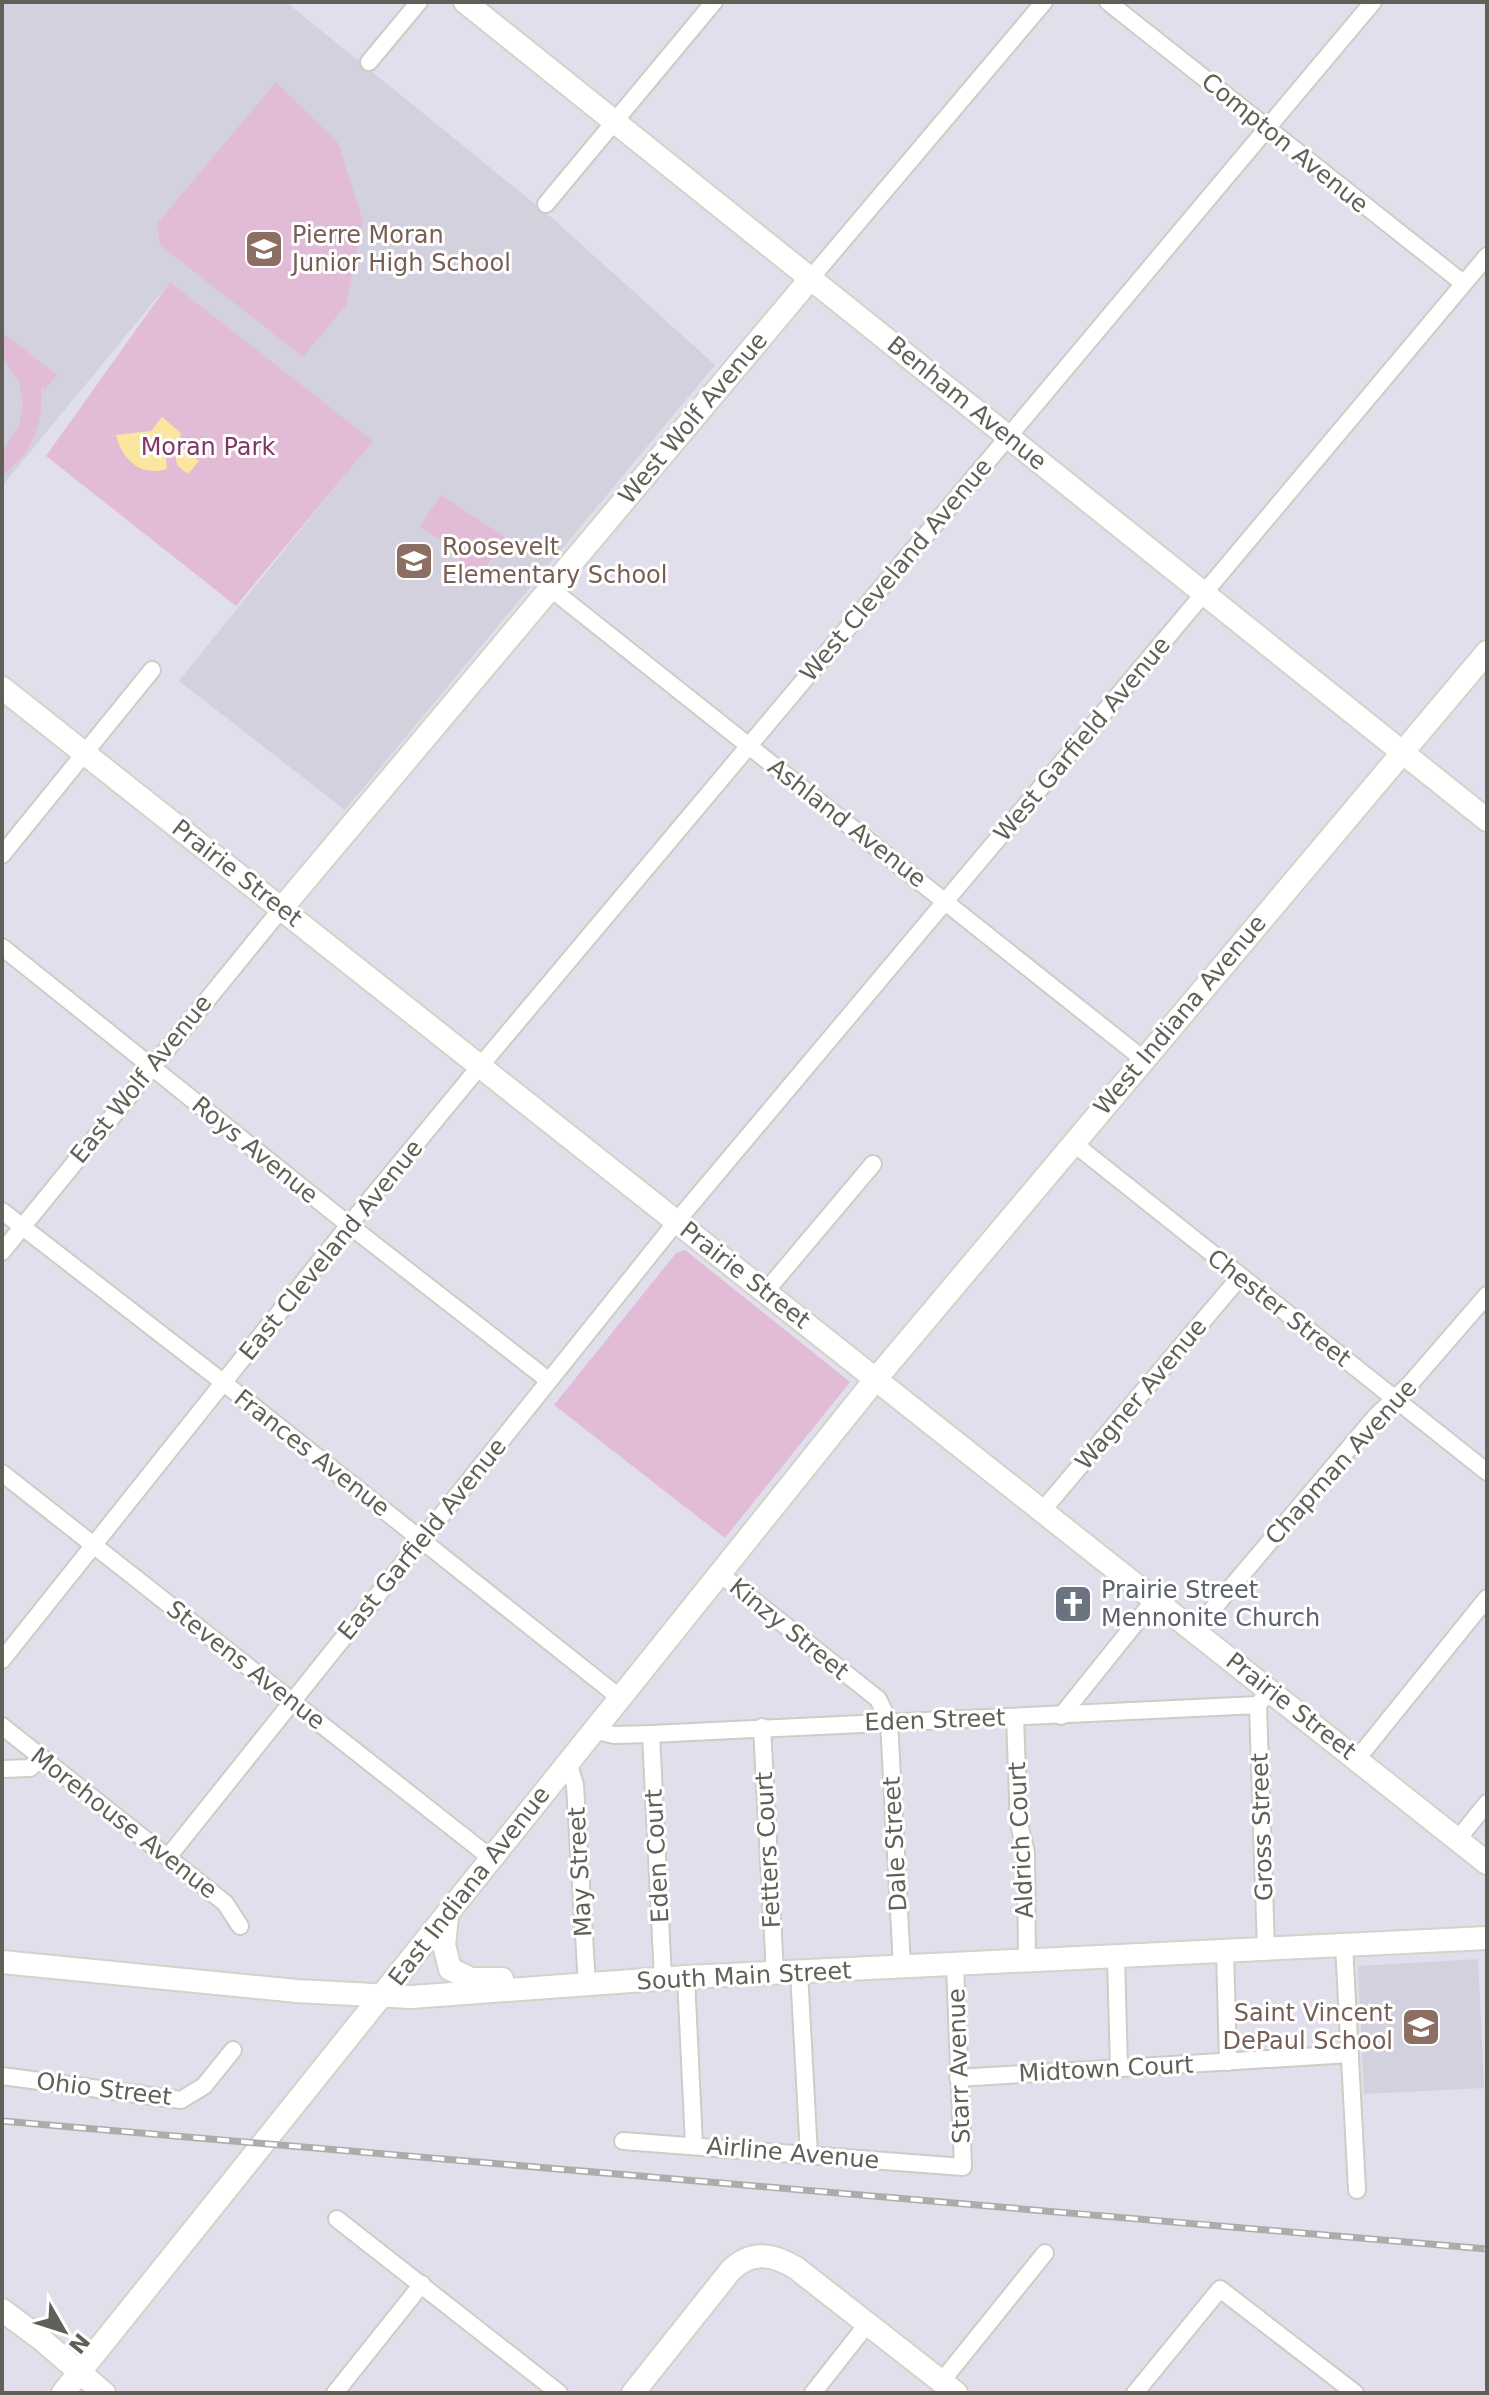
<svg xmlns="http://www.w3.org/2000/svg" width="1489" height="2395" font-family="'DejaVu Sans',sans-serif">
	<style>
		.education { fill: #d2d1dd }
		.green { fill: #e2bcd6 }
		.water { fill: #fbe69f }
		.lines { fill: none; stroke-linecap: round; stroke-linejoin: round }
		.street-casing { stroke: #cdcdc6; stroke-width: 20 }
		.secondary-casing { stroke: #d3d3ca; stroke-width: 26 }
		.street { stroke: #fff; stroke-width: 16 }
		.secondary { stroke: #fff; stroke-width: 22 }
		.rail-casing { stroke: #acacab; stroke-width: 7 }
		.rail { stroke: #fff; stroke-width: 4; stroke-dasharray: 12; stroke-linecap: butt }
		.labels { text-anchor: middle; stroke-width: 6; stroke-linejoin: round; paint-order: stroke }
		.street-label { font-size: 24px; fill: #605f58; stroke: #fff }
		.education-label { font-size: 24px; fill: #785e54; stroke: #fff; text-anchor: start }
		.park-label { font-size: 24px; fill: #813765; stroke: #fff }
		.worship-label { font-size: 24px; fill: #5b616d; stroke: #fff; text-anchor: start }
	</style>
	<rect width="100%" height="100%" fill="#e1dfeb"/>
	<g class="education">
		<path d="M 2,2 L 286,2 L 551,217 L 715,365 L 345,810 L 179,681 L 372,441 L 170,282 L 2,486 Z"/>
		<path d="M 1478,1959 L 1484,2088 L 1364,2094 L 1358,1966 Z"/>
	</g>
	<g class="green">
		<path d="M 276,82 L 338,143 L 363,221 L 346,305 L 303,357 L 160,245 L 157,224 Z"/>
		<path d="M 170,282 L 373,441 L 236,606 L 46,456 Z"/>
		<path d="M 2,332 L 57,375 L 45,390 L 41,388 C 44,425 32,453 2,476 L 2,452 L 19,426 L 23,404 L 19,382 L 2,357 Z"/>
		<path d="M 441,495 L 505,537 L 478,579 L 459,567 L 458,553 L 420,526 Z"/>
		<path d="M 685,1250 L 850,1382 L 725,1538 L 554,1405 L 676,1253 Z"/>
	</g>
	<path class="water" d="M 162,417 L 180,432 L 182,448 L 199,461 L 188,474 L 177,465 L 174,447 L 165,448 L 167,469 C 141,477 122,460 116,435 L 151,431 Z"/>
	<g class="lines">
		<defs>
			<g id="street">
				<path d="M 1108,2 L 1463,283"/>
				<path d="M 369,62 L 419,2"/>
				<path d="M 546,204 L 714,2"/>
				<path d="M 811,278 L 1044,2"/>
				<path d="M 550,588 L 1143,1059"/>
				<path d="M 2,855 L 152,670"/>
				<path d="M 2,947 L 349,1225 L 548,1380"/>
				<path d="M 1072,1142 L 1487,1472"/>
				<path d="M 2,1211 L 224,1383 L 619,1697"/>
				<path d="M 2,1252 L 282,908"/>
				<path d="M 766,1291 L 873,1164"/>
				<path d="M 2,1473 L 491,1858"/>
				<path d="M 1042,1511 L 1240,1277"/>
				<path d="M 719,1573 L 878,1699 L 889,1721 L 902,1967"/>
				<path d="M 1195,1630 L 1377,1415 L 1410,1384 L 1487,1295"/>
				<path d="M 2,1660 L 349,1225 L 471,1077 L 1373,2"/>
				<path d="M 1258,1705 L 1266,1949"/>
				<path d="M 1061,1716 L 1155,1599"/>
				<path d="M 1015,1718 L 1019,1824 L 1026,1853 L 1027,1961"/>
				<path d="M 2,1726 L 225,1903 L 240,1926"/>
				<path d="M 762,1727 L 775,1973"/>
				<path d="M 593,1730 L 614,1735 L 651,1734 L 1258,1705 L 1270,1690"/>
				<path d="M 651,1734 L 663,1979"/>
				<path d="M 1357,1759 L 1487,1598"/>
				<path d="M 568,1761 L 575,1785 L 587,1985"/>
				<path d="M 2,1769 L 30,1768 L 41,1757"/>
				<path d="M 1458,1839 L 1487,1803"/>
				<path d="M 168,1857 L 677,1221 L 1487,256"/>
				<path d="M 1344,1945 L 1357,2190"/>
				<path d="M 1225,1951 L 1228,2062"/>
				<path d="M 1116,1957 L 1119,2068"/>
				<path d="M 799,1972 L 809,2155"/>
				<path d="M 686,1977 L 694,2145"/>
				<path d="M 2,2076 L 181,2100 L 204,2086 L 233,2050"/>
				<path d="M 958,2078 L 1350,2054"/>
				<path d="M 623,2141 L 963,2167 L 955,1965"/>
				<path d="M 337,2219 L 559,2393"/>
				<path d="M 942,2381 L 1045,2253"/>
				<path d="M 335,2393 L 422,2284"/>
				<path d="M 813,2393 L 868,2323"/>
				<path d="M 1135,2393 L 1220,2289 L 1355,2393"/>
			</g>
			<g id="secondary">
				<path d="M 465,2 L 1487,820"/>
				<path d="M 2,688 L 1487,1863"/>
				<path d="M 282,908 L 811,278"/>
				<path d="M 447,1917 L 444,1945 L 450,1969 L 471,1979 L 502,1979"/>
				<path d="M 2,1962 L 297,1991 L 411,1997 L 686,1977 L 1487,1938"/>
				<path d="M 2,2310 L 41,2339 L 104,2393"/>
				<path d="M 63,2393 L 875,1380 L 1487,652"/>
				<path d="M 633,2393 L 731,2270 C 752,2250 773,2254 796,2268 L 956,2393"/>
			</g>
		</defs>
		<use href="#street" class="street-casing"/>
		<use href="#secondary" class="secondary-casing"/>
		<use href="#street" class="street"/>
		<use href="#secondary" class="secondary"/>
		<defs>
			<path id="rail" d="M 2,2121 L 1487,2249"/>
		</defs>
		<use href="#rail" class="rail-casing"/>
		<use href="#rail" class="rail"/>
	</g>
	<defs>
		<symbol id="school-square" viewBox="-11 -11 22 22"><rect x="-9" y="-9" width="18" height="18" rx="4" fill="#8d6e63" stroke="#fff"/><path d="M0-5L7-2L0 1L-7-2ZM-4 1L0 2.5L4 1V4Q0 6-4 4Z" fill="#fff"/></symbol>
		<symbol id="church-square" viewBox="-11 -11 22 22"><rect x="-9" y="-9" width="18" height="18" rx="4" fill="#6b7280" stroke="#fff"/><path d="M-1.2-6h2.4v3.5h3.3v2.4h-3.3V6h-2.4V-.1h-3.3v-2.4h3.3Z" fill="#fff"/></symbol>
	</defs>
	<g fill-rule="evenodd">
		<use href="#school-square" x="242" y="227" width="44" height="44"/>
		<use href="#school-square" x="392" y="539" width="44" height="44"/>
		<use href="#church-square" x="1051" y="1582" width="44" height="44"/>
		<use href="#school-square" x="1399" y="2005" width="44" height="44"/>
	</g>
	<g class="labels">
		<g class="street-label">
			<text transform="translate(1285 143) rotate(39)" y="8">Compton Avenue</text>
			<text transform="translate(967 403) rotate(39)" y="8">Benham Avenue</text>
			<text transform="translate(693 418) rotate(-50)" y="8">West Wolf Avenue</text>
			<text transform="translate(896 570) rotate(-50)" y="8">West Cleveland Avenue</text>
			<text transform="translate(1082 739) rotate(-50)" y="8">West Garfield Avenue</text>
			<text transform="translate(847 823) rotate(38)" y="8">Ashland Avenue</text>
			<text transform="translate(237 873) rotate(38)" y="8">Prairie Street</text>
			<text transform="translate(1180 1015) rotate(-50)" y="8">West Indiana Avenue</text>
			<text transform="translate(141 1079) rotate(-51)" y="8">East Wolf Avenue</text>
			<text transform="translate(255 1150) rotate(39)" y="8">Roys Avenue</text>
			<text transform="translate(331 1250) rotate(-51)" y="8">East Cleveland Avenue</text>
			<text transform="translate(745 1275) rotate(38)" y="8">Prairie Street</text>
			<text transform="translate(1279 1308) rotate(38)" y="8">Chester Street</text>
			<text transform="translate(1141 1394) rotate(-50)" y="8">Wagner Avenue</text>
			<text transform="translate(312 1453) rotate(38)" y="8">Frances Avenue</text>
			<text transform="translate(1341 1462) rotate(-48)" y="8">Chapman Avenue</text>
			<text transform="translate(422 1539) rotate(-51)" y="8">East Garfield Avenue</text>
			<text transform="translate(789 1629) rotate(39)" y="8">Kinzy Street</text>
			<text transform="translate(246 1665) rotate(38)" y="8">Stevens Avenue</text>
			<text transform="translate(1291 1706) rotate(38)" y="8">Prairie Street</text>
			<text transform="translate(935 1720) rotate(-2)" y="8">Eden Street</text>
			<text transform="translate(124 1823) rotate(38)" y="8">Morehouse Avenue</text>
			<text transform="translate(1262 1827) rotate(-92)" y="8">Gross Street</text>
			<text transform="translate(1021 1840) rotate(-93)" y="8">Aldrich Court</text>
			<text transform="translate(895 1844) rotate(-93)" y="8">Dale Street</text>
			<text transform="translate(768 1850) rotate(-93)" y="8">Fetters Court</text>
			<text transform="translate(657 1856) rotate(-93)" y="8">Eden Court</text>
			<text transform="translate(580 1872) rotate(-93)" y="8">May Street</text>
			<text transform="translate(469 1886) rotate(-52)" y="8">East Indiana Avenue</text>
			<text transform="translate(744 1976) rotate(-3)" y="8">South Main Street</text>
			<text transform="translate(959 2066) rotate(-92)" y="8">Starr Avenue</text>
			<text transform="translate(1106 2069) rotate(-3)" y="8">Midtown Court</text>
			<text transform="translate(104 2089) rotate(7)" y="8">Ohio Street</text>
			<text transform="translate(793 2153) rotate(5)" y="8">Airline Avenue</text>
		</g>
		<g class="education-label">
			<text x="292" y="243">Pierre Moran<tspan x="292" dy="28">Junior High School</tspan></text>
			<text x="442" y="555">Roosevelt<tspan x="442" dy="28">Elementary School</tspan></text>
			<text x="1393" y="2021" text-anchor="end">Saint Vincent<tspan x="1393" dy="28">DePaul School</tspan></text>
		</g>
		<g class="park-label">
			<text x="208" y="455">Moran Park</text>
		</g>
		<g class="worship-label">
			<text x="1101" y="1598">Prairie Street<tspan x="1101" dy="28">Mennonite Church</tspan></text>
		</g>
	</g>
	<rect width="1489" height="2395" fill="none" stroke="#605f58" stroke-width="8"/>
	<g transform="translate(64 2331) rotate(129)" stroke="#ffffff" stroke-width="6" paint-order="stroke">
	<path d="M0-6L14 30L0 20L-14 30Z" fill="#605f58"/>
	<text y="-12" font-size="22" font-weight="bold" text-anchor="middle" fill="#605f58">N</text>
	</g>
</svg>
